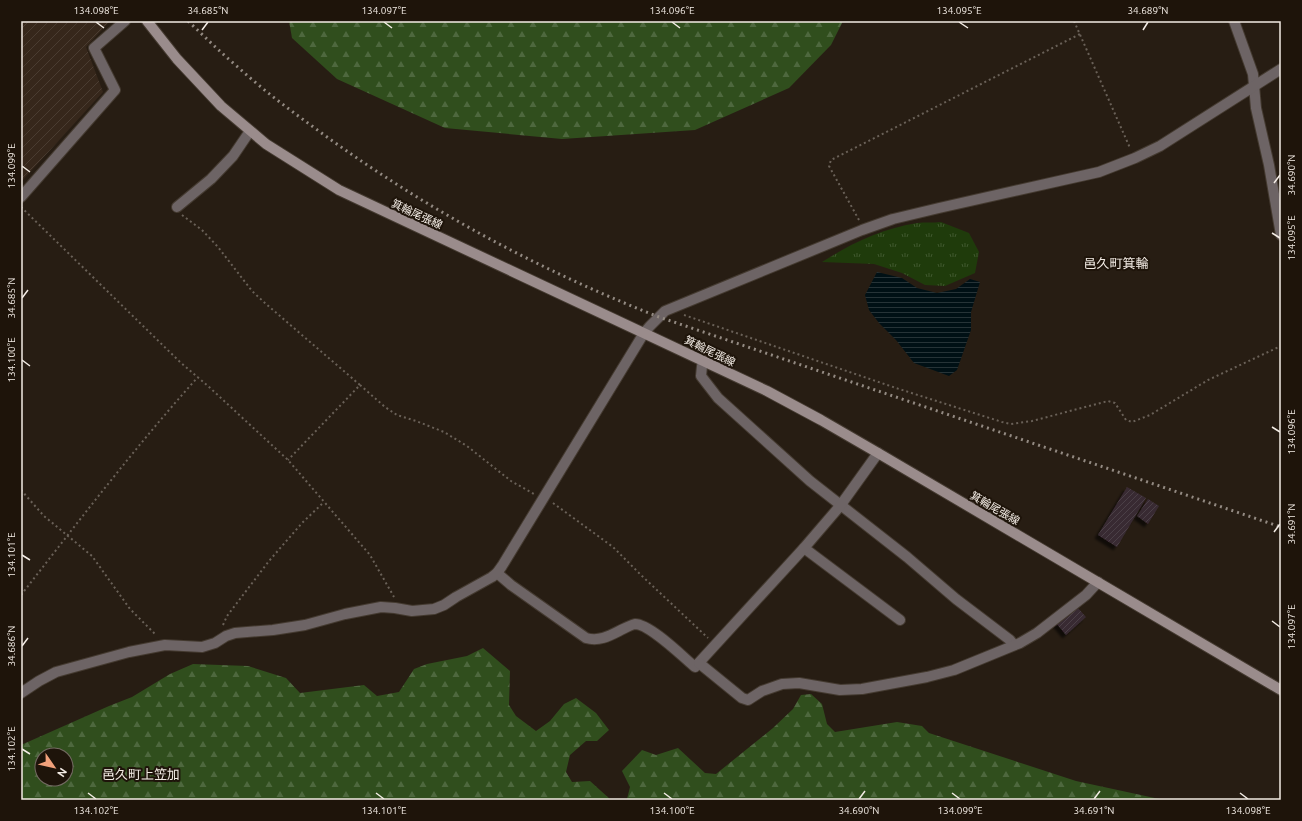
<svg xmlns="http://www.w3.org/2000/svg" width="1302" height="821" font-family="Ubuntu,'Noto Sans JP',sans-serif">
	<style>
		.industrial { fill: url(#industrial-furrows) }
		.forest { fill: url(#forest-firs); fill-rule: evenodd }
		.park { fill: url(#park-tufts) }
		.water { fill: url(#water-rules) }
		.building { fill: url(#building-hatch); filter: url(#shadow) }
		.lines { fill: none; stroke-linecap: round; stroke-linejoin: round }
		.street-casing { stroke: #443a30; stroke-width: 12 }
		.secondary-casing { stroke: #443a30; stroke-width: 12 }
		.path { stroke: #6a6158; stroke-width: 2; stroke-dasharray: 2 3; stroke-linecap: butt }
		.street { stroke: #6d6465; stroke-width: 10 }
		.secondary { stroke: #9a8c8c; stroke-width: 10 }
		.rail { stroke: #938a82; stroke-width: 3; stroke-dasharray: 2 4; stroke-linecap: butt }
		.ticks { fill: none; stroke: #f3ece5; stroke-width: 1.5 }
		.labels { text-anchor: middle; stroke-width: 4; stroke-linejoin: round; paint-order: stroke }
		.street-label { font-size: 11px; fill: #f3ece5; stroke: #1e140a }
		.quarter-label { font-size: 13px; fill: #f3ece5; stroke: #1e140a }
		.neatline { fill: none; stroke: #f3ece5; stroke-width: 1.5 }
		.ticks-label { font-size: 10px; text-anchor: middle; fill: #f3ece5 }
	</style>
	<defs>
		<pattern id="industrial-furrows" width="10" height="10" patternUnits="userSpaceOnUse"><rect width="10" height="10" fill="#36271b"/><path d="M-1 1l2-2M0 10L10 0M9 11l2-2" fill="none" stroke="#4a3c31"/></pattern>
		<pattern id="forest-firs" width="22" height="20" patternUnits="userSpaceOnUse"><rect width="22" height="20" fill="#304e1d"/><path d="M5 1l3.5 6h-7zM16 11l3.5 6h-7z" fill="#4e683e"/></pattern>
		<pattern id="park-tufts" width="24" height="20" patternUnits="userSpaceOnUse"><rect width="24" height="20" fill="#1f3b0b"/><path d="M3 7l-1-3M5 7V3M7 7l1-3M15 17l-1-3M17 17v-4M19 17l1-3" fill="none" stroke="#40582e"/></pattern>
		<pattern id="water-rules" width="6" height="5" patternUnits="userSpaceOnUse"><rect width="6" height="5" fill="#001015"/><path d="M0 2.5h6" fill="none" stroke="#263337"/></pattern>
		<pattern id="building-hatch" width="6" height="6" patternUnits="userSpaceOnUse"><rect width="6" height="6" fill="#392b33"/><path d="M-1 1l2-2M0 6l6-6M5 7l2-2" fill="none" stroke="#4c4047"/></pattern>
		<filter id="shadow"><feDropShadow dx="-3.5" dy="3.5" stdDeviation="1" flood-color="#0009"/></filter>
	</defs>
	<rect width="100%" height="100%" fill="#271d13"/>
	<path class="industrial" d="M 21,21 L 110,21 L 86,47 L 103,92 L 21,182 Z"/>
	<g class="forest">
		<path d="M 289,21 L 843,21 L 831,45 L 789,88 L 695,130 L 562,139 L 445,128 L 337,79 L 292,38 Z"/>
		<path d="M 483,648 L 510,671 L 509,705 L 516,716 L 536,731 L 550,721 L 564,704 L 576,698 L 596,713 L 609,730 L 597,741 L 586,741 L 570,755 L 566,772 L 572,782 L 590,781 L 611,800 L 21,800 L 21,745 L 109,706 L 132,697 L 170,674 L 193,664 L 248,666 L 286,678 L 300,693 L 364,685 L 377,696 L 399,692 L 414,669 L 427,664 L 467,656 ZM 42,755 L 66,755 L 66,779 L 42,779 Z"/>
		<path d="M 811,694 L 822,704 L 827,724 L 835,732 L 897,722 L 922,726 L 929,733 L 1076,781 L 1164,800 L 623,800 L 627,799 L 630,787 L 622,771 L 642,750 L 656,755 L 678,748 L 705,773 L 716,774 L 773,728 L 793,709 L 801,695 Z"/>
	</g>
	<path class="park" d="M 941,222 L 969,233 L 979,252 L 975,273 L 945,286 L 925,285 L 902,273 L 874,264 L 822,262 C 852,243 881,229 917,223 C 925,222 933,223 941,222 Z"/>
	<path class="water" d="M 877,272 L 902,278 L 917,288 L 937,293 L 956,289 L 970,279 L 980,282 L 971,312 L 971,330 L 957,370 L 949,376 L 914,363 L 896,340 L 879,323 L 869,310 L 865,295 Z"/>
	<g class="building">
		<path d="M 1127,487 L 1146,498 L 1117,547 L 1098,535 Z"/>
		<path d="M 1148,499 L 1159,506 L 1148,524 L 1137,516 Z"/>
		<path d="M 1076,606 L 1086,617 L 1066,635 L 1056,623 Z"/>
	</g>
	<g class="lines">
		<defs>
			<g id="street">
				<path d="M 1234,21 L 1253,74 L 1256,108 L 1269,165 L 1281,235"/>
				<path d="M 21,197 L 115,90 L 94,48 L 125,21"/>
				<path d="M 177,207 L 211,179 L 233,156 L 250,131"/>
				<path d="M 705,362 L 702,366 L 701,376 L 718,398 L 810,481 L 907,557 L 956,599 L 1010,640 L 1014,645"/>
				<path d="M 804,548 L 900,620"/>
				<path d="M 497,573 L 511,585 L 586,638 C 600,642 611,635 623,629 C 627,627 631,625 635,624 C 650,624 683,657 695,667 L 804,548 L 840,506 L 878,453"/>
				<path d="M 699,663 L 742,698 L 748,700 L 762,691 L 782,684 L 799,683 L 840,690 L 862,689 L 927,677 L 954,670 L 1020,643 L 1037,633 L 1086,595 L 1098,582"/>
				<path d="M 21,693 L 39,681 L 56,672 L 129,652 L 165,645 L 202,647 L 215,643 L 226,636 L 235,633 L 273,630 L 305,625 L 345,614 L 381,607 L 395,608 L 412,611 L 434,609 L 444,605 L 456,597 L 492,577 L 497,573 L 502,566 L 644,333 L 650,326 L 665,311 L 862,230 L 893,219 L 939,208 L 1099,172 L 1135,158 L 1160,146 L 1281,69"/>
			</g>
			<path id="secondary" d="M 147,21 L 177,59 L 221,106 L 266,144 L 339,190 L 767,391 L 821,420 L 878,453 L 1281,690"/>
		</defs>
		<use href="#street" class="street-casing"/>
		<use href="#secondary" class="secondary-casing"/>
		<g class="path">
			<path d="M 1074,21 L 1130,148"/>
			<path d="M 21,207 L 180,362 L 208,386 L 288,460 L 370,555 L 394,597"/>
			<path d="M 182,215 L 202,230 L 218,247 L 252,291 L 266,304 L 360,385 L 288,460"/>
			<path d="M 859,220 L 829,166 L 831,160 L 1080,34"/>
			<path d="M 684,315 L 896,388 L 1002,422 L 1011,424 L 1032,421 L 1108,401 L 1115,403 L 1126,420 L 1132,422 L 1150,415 L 1208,380 L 1281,346"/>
			<path d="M 360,385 L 385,407 L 397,415 L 416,421 L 444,432 L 467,446 L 511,481 L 534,494"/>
			<path d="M 21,490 L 44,516 L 92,556 L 130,609 L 156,635"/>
			<path d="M 553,503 L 613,547 L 642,576 L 708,638"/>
			<path d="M 21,595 C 79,521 135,447 198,377"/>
			<path d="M 223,625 L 227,616 L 269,561 L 302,523 L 324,502"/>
		</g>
		<use href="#street" class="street"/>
		<use href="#secondary" class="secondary"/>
		<path class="rail" d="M 188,21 C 205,37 221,53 239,68 C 262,89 287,108 312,126 C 420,206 534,268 659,317 L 1281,527"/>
	</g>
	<path class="ticks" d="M 96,22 L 104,28M 384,22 L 392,28M 672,22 L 680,28M 959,22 L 968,28M 202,30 L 208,22M 1143,30 L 1148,22M 22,166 L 30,172M 1274,183 L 1280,175M 1272,233 L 1280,238M 22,298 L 28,290M 22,360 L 30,366M 1272,427 L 1280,432M 1274,532 L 1280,524M 22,555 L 30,560M 1272,621 L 1280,627M 22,646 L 28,638M 22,749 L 30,754M 88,793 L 96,799M 376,793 L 384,799M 664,793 L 672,799M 952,793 L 960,799M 1240,793 L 1248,799M 859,799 L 865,791M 1094,799 L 1100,791"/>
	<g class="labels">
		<g class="street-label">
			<text transform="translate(417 214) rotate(25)" y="4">箕輪尾張線</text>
			<text transform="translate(710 351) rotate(26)" y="4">箕輪尾張線</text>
			<text transform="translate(995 508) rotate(30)" y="4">箕輪尾張線</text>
		</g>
		<g class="quarter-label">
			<text x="1116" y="268">邑久町箕輪</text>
			<text x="141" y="779">邑久町上笠加</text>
		</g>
	</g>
	<rect width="1302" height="821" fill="none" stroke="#1e140a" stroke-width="44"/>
	<g transform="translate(54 767) rotate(124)"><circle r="19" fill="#1e140a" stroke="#736a62"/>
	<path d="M0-3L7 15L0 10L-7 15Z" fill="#f1a17b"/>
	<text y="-6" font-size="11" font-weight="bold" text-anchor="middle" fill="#f3ece5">N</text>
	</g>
	<rect x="22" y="22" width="1258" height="777" class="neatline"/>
	<g class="ticks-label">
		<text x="96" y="14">134.098°E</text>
		<text x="208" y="14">34.685°N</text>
		<text x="384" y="14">134.097°E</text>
		<text x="672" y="14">134.096°E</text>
		<text x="959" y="14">134.095°E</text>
		<text x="1148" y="14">34.689°N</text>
		<text transform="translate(11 166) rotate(-90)" y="4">134.099°E</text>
		<text transform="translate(1291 175) rotate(-90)" y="4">34.690°N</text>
		<text transform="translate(1291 238) rotate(-90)" y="4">134.095°E</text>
		<text transform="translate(11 298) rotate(-90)" y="4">34.685°N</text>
		<text transform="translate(11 360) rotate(-90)" y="4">134.100°E</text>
		<text transform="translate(1291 432) rotate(-90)" y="4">134.096°E</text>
		<text transform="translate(1291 524) rotate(-90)" y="4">34.691°N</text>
		<text transform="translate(11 555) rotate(-90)" y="4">134.101°E</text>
		<text transform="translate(1291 627) rotate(-90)" y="4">134.097°E</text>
		<text transform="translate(11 646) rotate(-90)" y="4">34.686°N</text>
		<text transform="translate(11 749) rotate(-90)" y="4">134.102°E</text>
		<text x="96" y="814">134.102°E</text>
		<text x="384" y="814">134.101°E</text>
		<text x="672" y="814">134.100°E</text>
		<text x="859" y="814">34.690°N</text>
		<text x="960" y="814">134.099°E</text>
		<text x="1094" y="814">34.691°N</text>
		<text x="1248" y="814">134.098°E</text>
	</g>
</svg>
